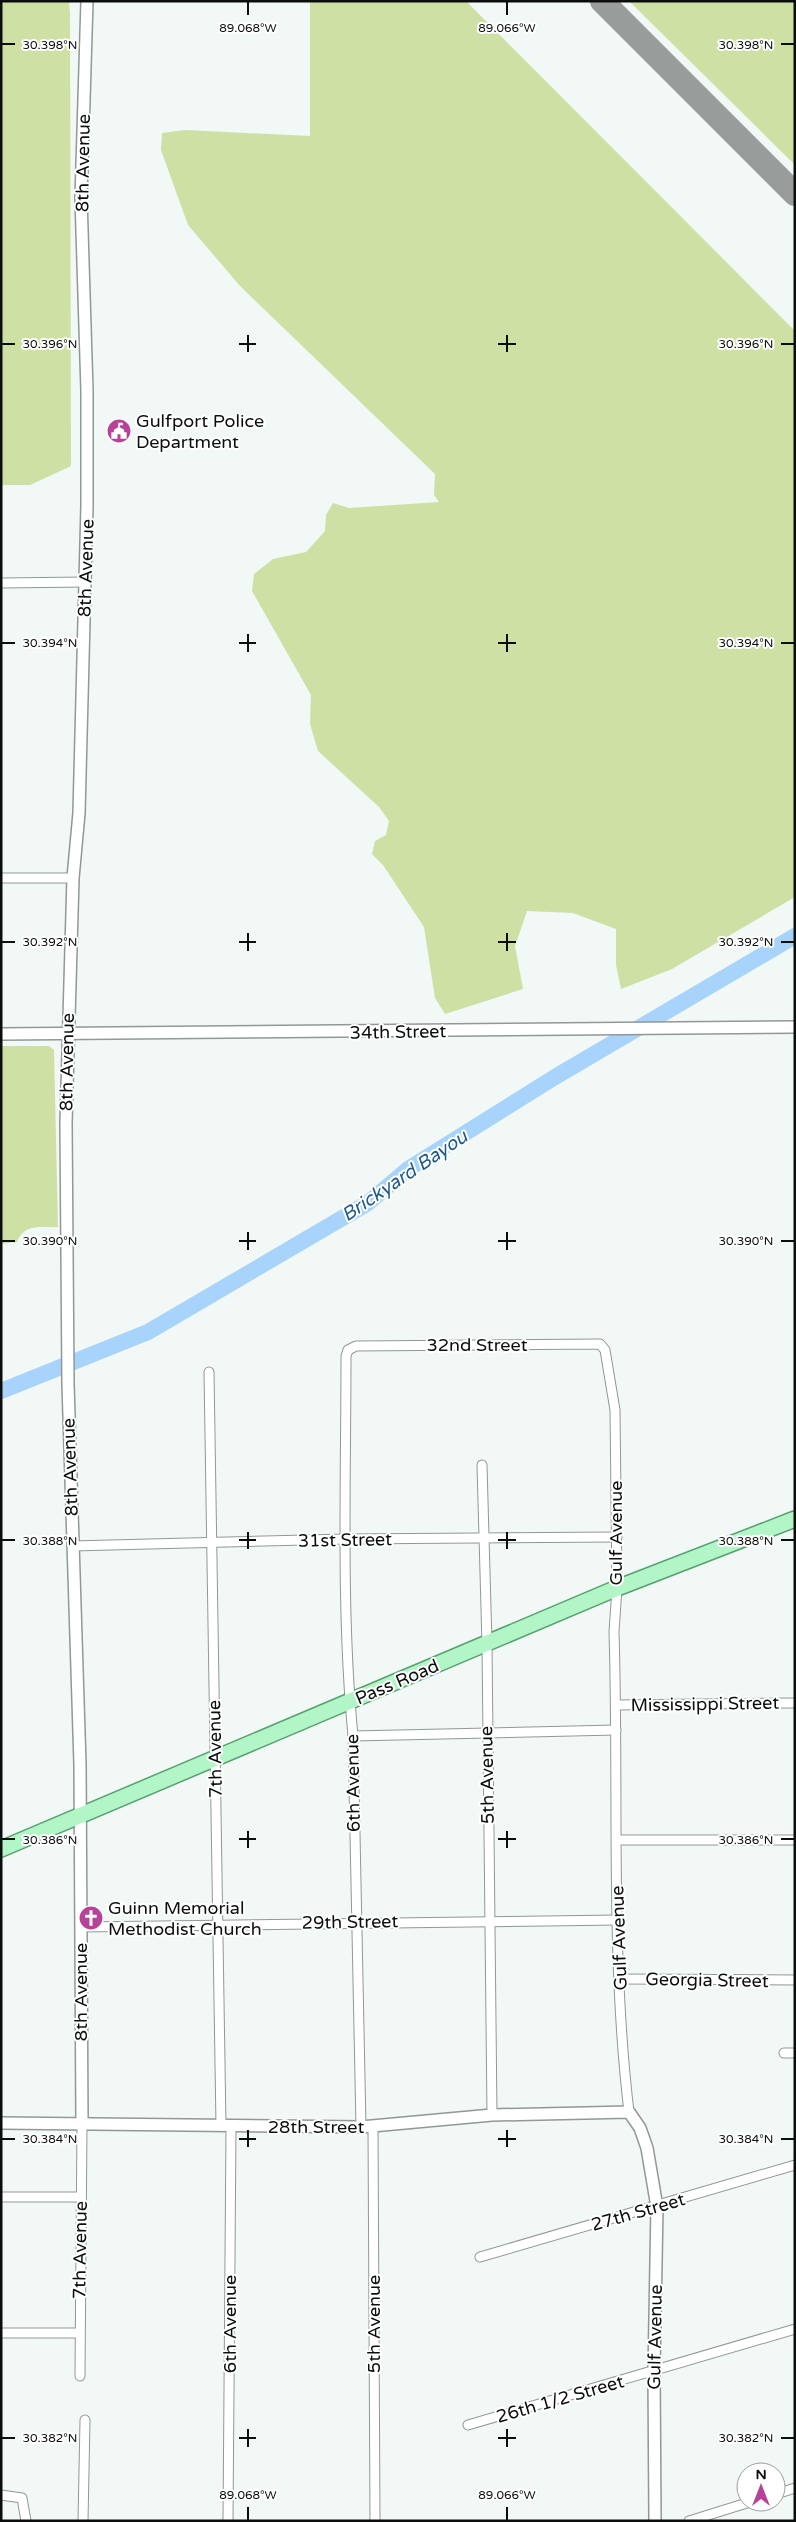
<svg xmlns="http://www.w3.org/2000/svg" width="796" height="2522" font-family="'Varela Round',sans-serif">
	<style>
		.green { fill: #cee0a4 }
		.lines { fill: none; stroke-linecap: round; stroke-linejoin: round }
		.river { stroke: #a8d4fb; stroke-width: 16 }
		.taxiway { stroke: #989d9c; stroke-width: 24 }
		.minor-casing { stroke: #919896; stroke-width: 11 }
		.tertiary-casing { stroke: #919896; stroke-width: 14 }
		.primary-casing { stroke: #56a06e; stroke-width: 18 }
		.minor { stroke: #fff; stroke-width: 9 }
		.tertiary { stroke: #fff; stroke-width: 11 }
		.primary { stroke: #b2f5c7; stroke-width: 15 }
		.ticks { fill: none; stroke: #0b0e0d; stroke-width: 2 }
		.labels { text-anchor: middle; stroke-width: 4; stroke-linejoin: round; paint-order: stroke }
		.street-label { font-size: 18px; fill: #0b0e0d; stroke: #fff }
		.poi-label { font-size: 18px; fill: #0b0e0d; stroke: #fff; text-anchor: start }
		.water-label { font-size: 19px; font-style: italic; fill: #1e5987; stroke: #fff }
		.ticks-label { font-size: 12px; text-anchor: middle; fill: #0b0e0d; stroke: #fff; stroke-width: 4; stroke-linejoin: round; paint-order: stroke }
	</style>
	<rect width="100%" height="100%" fill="#f1f8f6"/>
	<g class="green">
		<path d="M 1,1 L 69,1 L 70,15 L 71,466 L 30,485 L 1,485 Z"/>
		<path d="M 310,1 L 466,1 L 795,331 L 795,897 L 672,969 L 621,989 L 616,965 L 616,929 L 573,913 L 527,911 L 515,946 L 523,989 L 445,1014 L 435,998 L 424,927 L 383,865 L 372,854 L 375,841 L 386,835 L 389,821 L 379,807 L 318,751 L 310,724 L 311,695 L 252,591 L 254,574 L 273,559 L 306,552 L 325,531 L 326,515 L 333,503 L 349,508 L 439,502 L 434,495 L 435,474 L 240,286 L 188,225 L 161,150 L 162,133 L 185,130 L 310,136 Z"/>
		<path d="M 629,1 L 795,1 L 795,165 Z"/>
		<path d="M 1,1046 L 49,1046 L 54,1050 L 58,1227 C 40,1228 25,1223 17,1242 L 1,1244 Z"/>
	</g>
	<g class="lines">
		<path class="river" d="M 1,1391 L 148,1332 L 368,1203 L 408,1169 L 555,1077 L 795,936"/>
		<path class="taxiway" d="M 602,1 L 795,194"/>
		<defs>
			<g id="minor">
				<path d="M 1,583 L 85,582"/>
				<path d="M 1,878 L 73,878"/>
				<path d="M 209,1372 L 221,2126"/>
				<path d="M 482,1465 L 487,1644 L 492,2115"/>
				<path d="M 72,1546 L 346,1539 L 617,1537"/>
				<path d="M 616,1705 L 795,1703"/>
				<path d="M 353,1736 L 616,1730"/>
				<path d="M 618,1840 L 795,1840"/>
				<path d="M 81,1927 L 618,1920"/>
				<path d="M 620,1979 L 795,1980"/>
				<path d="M 784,2053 L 795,2053"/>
				<path d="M 373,2126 L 375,2521"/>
				<path d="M 361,2127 L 353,1736 C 341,1610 346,1482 346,1356 L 348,1350 L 356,1346 L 600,1344 L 605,1350 L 615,1410 L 617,1588 L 614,1632 C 619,1792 610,1953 629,2112"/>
				<path d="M 1,2197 L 80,2197"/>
				<path d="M 480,2257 L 795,2165"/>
				<path d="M 1,2333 L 79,2333"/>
				<path d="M 80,2376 L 82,2124"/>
				<path d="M 468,2425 L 795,2329"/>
				<path d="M 776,2494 L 795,2488"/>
				<path d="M 1,2495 L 22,2498 L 26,2521"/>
				<path d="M 83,2521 L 85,2420"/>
				<path d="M 228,2521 L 231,2127"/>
				<path d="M 689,2521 L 750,2502"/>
			</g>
			<g id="tertiary">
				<path d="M 1,1034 L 795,1027"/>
				<path d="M 1,2123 L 361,2127 L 492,2115 L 629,2112 L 640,2128 L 647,2148 L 657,2207 L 654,2372 L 655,2521"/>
				<path d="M 82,2124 L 80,1764 L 68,1384 L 66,1123 L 73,878 L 79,813 L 87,505 L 87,391 L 81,198 L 87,1"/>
			</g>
			<path id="primary" d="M 1,1849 L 617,1588 L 795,1519"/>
		</defs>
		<use href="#minor" class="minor-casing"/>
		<use href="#tertiary" class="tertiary-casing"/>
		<use href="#primary" class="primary-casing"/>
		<use href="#minor" class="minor"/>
		<use href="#tertiary" class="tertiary"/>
		<use href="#primary" class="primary"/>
	</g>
	<path class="ticks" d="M 248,2 L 248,15M 507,2 L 507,15M 2,44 L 15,44M 781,44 L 794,44M 248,335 L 248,352M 507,335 L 507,352M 2,344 L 15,344M 239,344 L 256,344M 498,344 L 516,344M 781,344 L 794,344M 248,634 L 248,652M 507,634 L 507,652M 2,643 L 15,643M 239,643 L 256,643M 498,643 L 516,643M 781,643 L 794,643M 248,933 L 248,951M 507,933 L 507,951M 2,942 L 15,942M 239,942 L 256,942M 498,942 L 516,942M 781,942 L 794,942M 248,1232 L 248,1250M 507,1232 L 507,1250M 2,1241 L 15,1241M 239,1241 L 256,1241M 498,1241 L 516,1241M 781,1241 L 794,1241M 248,1532 L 248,1549M 507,1532 L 507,1549M 2,1540 L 15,1540M 239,1540 L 256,1540M 498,1540 L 516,1540M 781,1540 L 794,1540M 248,1831 L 248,1848M 507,1831 L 507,1848M 2,1839 L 15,1839M 239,1839 L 256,1839M 498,1839 L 516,1839M 781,1839 L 794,1839M 248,2130 L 248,2147M 507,2130 L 507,2147M 2,2139 L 15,2139M 239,2139 L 256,2139M 498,2139 L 516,2139M 781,2139 L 794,2139M 248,2429 L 248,2447M 507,2429 L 507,2447M 2,2438 L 15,2438M 239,2438 L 256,2438M 498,2438 L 516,2438M 781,2438 L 794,2438M 248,2507 L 248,2520M 507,2507 L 507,2520"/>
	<defs>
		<symbol id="civic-disc" viewBox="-11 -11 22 22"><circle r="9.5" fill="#b74299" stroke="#fff"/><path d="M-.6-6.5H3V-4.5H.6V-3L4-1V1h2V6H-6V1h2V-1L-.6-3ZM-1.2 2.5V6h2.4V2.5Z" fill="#fff"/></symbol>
		<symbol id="church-disc" viewBox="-11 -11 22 22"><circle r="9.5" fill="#b74299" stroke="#fff"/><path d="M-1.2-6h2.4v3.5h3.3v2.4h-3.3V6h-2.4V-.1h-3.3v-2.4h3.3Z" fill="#fff"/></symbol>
	</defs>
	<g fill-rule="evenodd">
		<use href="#civic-disc" x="105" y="417" width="28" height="28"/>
		<use href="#church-disc" x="77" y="1904" width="28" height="28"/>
	</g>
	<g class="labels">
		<g class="street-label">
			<text transform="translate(83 163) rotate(-89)" y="6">8th Avenue</text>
			<text transform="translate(86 568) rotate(-88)" y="6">8th Avenue</text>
			<text transform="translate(398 1032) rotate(-1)" y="6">34th Street</text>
			<text transform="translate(67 1062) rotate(-89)" y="6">8th Avenue</text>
			<text x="477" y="1351">32nd Street</text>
			<text transform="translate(70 1467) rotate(-92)" y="6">8th Avenue</text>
			<text transform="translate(616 1533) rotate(-90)" y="6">Gulf Avenue</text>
			<text transform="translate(345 1540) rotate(-1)" y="6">31st Street</text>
			<text transform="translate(397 1682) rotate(-23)" y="6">Pass Road</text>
			<text transform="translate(705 1704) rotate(-1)" y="6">Mississippi Street</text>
			<text transform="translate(215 1749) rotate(-91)" y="6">7th Avenue</text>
			<text transform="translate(487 1775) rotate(-91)" y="6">5th Avenue</text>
			<text transform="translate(353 1783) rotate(-91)" y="6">6th Avenue</text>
			<text transform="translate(350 1922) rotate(-1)" y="6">29th Street</text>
			<text transform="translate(619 1938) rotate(-92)" y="6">Gulf Avenue</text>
			<text transform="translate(707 1980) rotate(1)" y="6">Georgia Street</text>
			<text transform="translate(81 1992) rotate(-90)" y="6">8th Avenue</text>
			<text x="316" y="2133">28th Street</text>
			<text transform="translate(638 2212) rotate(-16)" y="6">27th Street</text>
			<text transform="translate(80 2250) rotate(-89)" y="6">7th Avenue</text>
			<text transform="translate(230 2324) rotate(-90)" y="6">6th Avenue</text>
			<text transform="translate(374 2324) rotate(-90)" y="6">5th Avenue</text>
			<text transform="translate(655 2337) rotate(-89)" y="6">Gulf Avenue</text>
			<text transform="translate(560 2399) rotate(-16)" y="6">26th 1/2 Street</text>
		</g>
		<g class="poi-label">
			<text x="136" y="427">Gulfport Police<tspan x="136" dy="21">Department</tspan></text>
			<text x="108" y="1914">Guinn Memorial<tspan x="108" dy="21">Methodist Church</tspan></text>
		</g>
		<g class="water-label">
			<text transform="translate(404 1175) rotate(-34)" y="7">Brickyard Bayou</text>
		</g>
	</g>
	<g class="ticks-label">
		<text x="248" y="32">89.068°W</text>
		<text x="507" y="32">89.066°W</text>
		<text x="50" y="49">30.398°N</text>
		<text x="746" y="49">30.398°N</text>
		<text x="50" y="348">30.396°N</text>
		<text x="746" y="348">30.396°N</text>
		<text x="50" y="647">30.394°N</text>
		<text x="746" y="647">30.394°N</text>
		<text x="50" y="946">30.392°N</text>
		<text x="746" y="946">30.392°N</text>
		<text x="50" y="1245">30.390°N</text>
		<text x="746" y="1245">30.390°N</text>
		<text x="50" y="1545">30.388°N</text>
		<text x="746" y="1545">30.388°N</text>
		<text x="50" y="1844">30.386°N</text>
		<text x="746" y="1844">30.386°N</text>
		<text x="50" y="2143">30.384°N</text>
		<text x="746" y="2143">30.384°N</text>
		<text x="50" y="2442">30.382°N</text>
		<text x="746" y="2442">30.382°N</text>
		<text x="248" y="2499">89.068°W</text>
		<text x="507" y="2499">89.066°W</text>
	</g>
	<rect width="796" height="2522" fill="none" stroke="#0b0e0d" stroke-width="5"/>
	<g transform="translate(761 2487)"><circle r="24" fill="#ffffff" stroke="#9d9f9e"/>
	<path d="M0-4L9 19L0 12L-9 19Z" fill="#b74299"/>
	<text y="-8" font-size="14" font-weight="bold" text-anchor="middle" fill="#0b0e0d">N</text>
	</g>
</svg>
